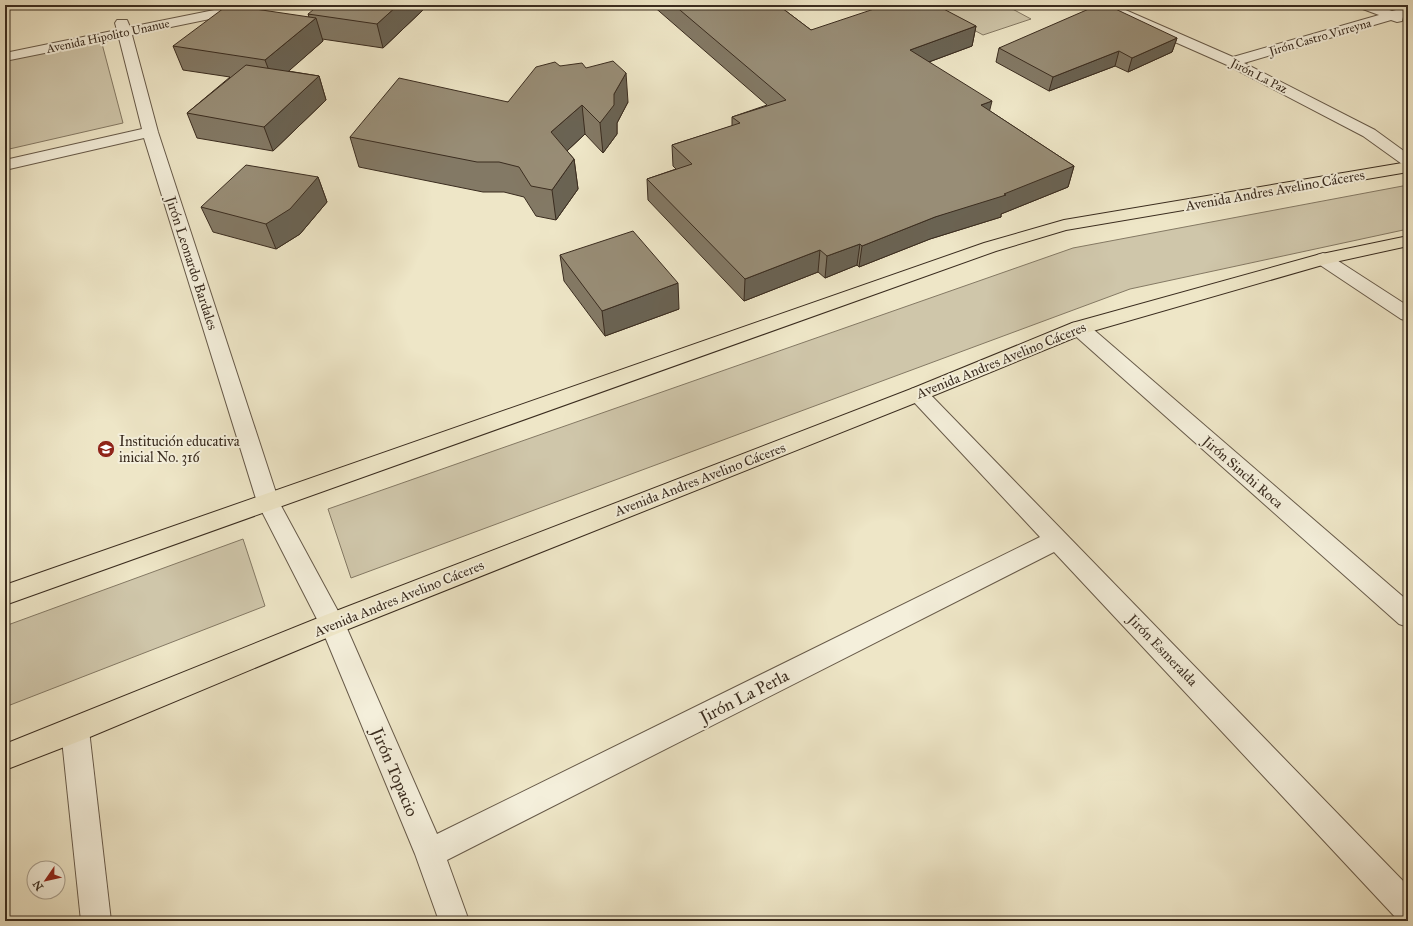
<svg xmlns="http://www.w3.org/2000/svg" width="1413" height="926" font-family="'IM FELL Great Primer',serif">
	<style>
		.green { fill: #cfc6aa; stroke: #847964 }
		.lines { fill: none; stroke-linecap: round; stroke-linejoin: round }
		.minor-casing { stroke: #675a49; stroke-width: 2 }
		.major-casing { stroke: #3a2c1f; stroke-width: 2 }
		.minor { fill: #f4efdb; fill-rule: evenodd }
		.major { fill: #eee6c7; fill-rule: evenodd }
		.wall { fill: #837965; stroke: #3a2c1f }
		.shaded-wall { fill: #6a6353; stroke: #3a2c1f }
		.building { fill: #988d76; stroke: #3a2c1f }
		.labels { text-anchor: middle; stroke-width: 4; stroke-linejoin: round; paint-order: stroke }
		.far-street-label { font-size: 12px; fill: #3a2c1f; stroke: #f4efdb }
		.street-label { font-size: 14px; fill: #3a2c1f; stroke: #f4efdb }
		.poi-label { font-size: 14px; fill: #3a2c1f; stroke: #f4efdb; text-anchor: start }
		.near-street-label { font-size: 17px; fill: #3a2c1f; stroke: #f4efdb }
	</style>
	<rect width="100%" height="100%" fill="#eee6c7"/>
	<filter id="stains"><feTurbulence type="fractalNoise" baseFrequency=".005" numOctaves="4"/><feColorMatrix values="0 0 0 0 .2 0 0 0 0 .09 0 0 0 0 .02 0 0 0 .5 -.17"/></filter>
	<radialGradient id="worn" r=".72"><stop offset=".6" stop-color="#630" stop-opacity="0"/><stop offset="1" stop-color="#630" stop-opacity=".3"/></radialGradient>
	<g class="green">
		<path d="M 929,5 L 1005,5 L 1031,19 L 983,35 Z"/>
		<path d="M 101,40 L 123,123 L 5,150 L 5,59 Z"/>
		<path d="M 1408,185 L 1408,229 L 1130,289 L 351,578 L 328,509 L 1073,248 Z"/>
		<path d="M 243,539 L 265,606 L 5,707 L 5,626 Z"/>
	</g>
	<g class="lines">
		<defs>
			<g id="minor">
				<path d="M 239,5 L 265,5 L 258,9 L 132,35 L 158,132 L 279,502 L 345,624 L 437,834 L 1040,537 L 911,399 L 908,394 L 911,389 L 918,387 L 925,389 L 1408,886 L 1408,921 L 1397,919 L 1054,552 L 447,860 L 469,921 L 439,921 L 415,854 L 321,627 L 257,502 L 144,138 L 5,170 L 5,160 L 142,129 L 119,38 L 5,61 L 5,53 L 117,30 L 115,23 L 117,20 L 127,20 L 130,27 Z"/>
				<path d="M 1096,5 L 1114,5 L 1233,57 L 1379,15 L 1360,8 L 1358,5 L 1376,5 L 1392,11 L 1408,7 L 1408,15 L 1403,17 L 1402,21 L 1397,22 L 1391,20 L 1244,63 L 1375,130 L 1408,154 L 1408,166 L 1402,164 L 1363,136 L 1227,65 L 1098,8 Z"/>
				<path d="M 1323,253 L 1329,255 L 1408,306 L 1408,321 L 1401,319 L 1317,263 L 1314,259 L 1317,255 Z"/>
				<path d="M 1079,322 L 1086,323 L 1408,601 L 1408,627 L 1399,624 L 1072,333 L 1069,328 L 1072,323 Z"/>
				<path d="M 75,717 L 85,721 L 89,730 L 111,921 L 81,921 L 61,730 L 65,721 Z"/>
			</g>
			<g id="major">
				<path d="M 1408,162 L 1408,172 L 1066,230 L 996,251 L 5,605 L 5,585 L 984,243 L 1064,220 Z"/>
				<path d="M 1408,236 L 1408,246 L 1326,264 L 1086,333 L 925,399 L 341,632 L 85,739 L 5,770 L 5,744 L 323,616 L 911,389 L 1072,323 L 1317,255 Z"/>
			</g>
		</defs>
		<use href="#minor" class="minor-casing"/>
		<use href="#major" class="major-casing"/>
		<use href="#minor" class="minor"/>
		<use href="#major" class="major"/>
	</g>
	<g class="wall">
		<path d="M 652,5 L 778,5 L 811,30 L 976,26 L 972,46 L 929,62 L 990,111 L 1074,166 L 1068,187 L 1001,214 L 1001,217 L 930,239 L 859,267 L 857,265 L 825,278 L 818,272 L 744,301 L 648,200 L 647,179 L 676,169 L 673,166 L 672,145 L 732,126 L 732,117 L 767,105 Z"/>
		<path d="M 424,9 L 383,48 L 322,39 L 323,41 L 288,71 L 319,76 L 326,100 L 273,151 L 197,138 L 187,113 L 230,77 L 183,70 L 173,46 L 309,17 L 308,14 Z"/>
		<path d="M 1177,38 L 1172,52 L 1128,72 L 1115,66 L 1049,91 L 996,62 L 999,48 Z"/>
		<path d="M 560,66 L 628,102 L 617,123 L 617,134 L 603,153 L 585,134 L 567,151 L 574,159 L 578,189 L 556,220 L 536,216 L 524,197 L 504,192 L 483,192 L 359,167 L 350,137 L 508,102 Z"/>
		<path d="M 318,177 L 327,202 L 300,234 L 276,249 L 213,232 L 201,207 Z"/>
		<path d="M 560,255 L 679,309 L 605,336 L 564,281 Z"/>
	</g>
	<g class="shaded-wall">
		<path d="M 398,5 L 423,5 L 424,9 L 383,48 L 377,24 Z"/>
		<path d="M 316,18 L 323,41 L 274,84 L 265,60 Z"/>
		<path d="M 976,26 L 972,46 L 907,70 L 910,50 Z"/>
		<path d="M 1177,38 L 1172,52 L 1128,72 L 1132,58 Z"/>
		<path d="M 1119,51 L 1115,66 L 1049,91 L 1053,77 Z"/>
		<path d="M 626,73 L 628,102 L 617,123 L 617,134 L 603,153 L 600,123 L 614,94 Z"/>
		<path d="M 319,76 L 326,100 L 273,151 L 264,127 Z"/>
		<path d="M 992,101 L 987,121 L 981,105 Z"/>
		<path d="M 582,105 L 585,134 L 555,162 L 551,132 Z"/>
		<path d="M 574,159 L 578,189 L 556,220 L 552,190 Z"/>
		<path d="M 1074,166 L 1068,187 L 1001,214 L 1001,217 L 930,239 L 859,267 L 862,246 L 935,217 Z"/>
		<path d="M 318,177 L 327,202 L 300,234 L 276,249 L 266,224 Z"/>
		<path d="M 860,244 L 857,265 L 825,278 L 827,256 Z"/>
		<path d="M 820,250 L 818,272 L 744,301 L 745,279 Z"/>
		<path d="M 678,283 L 679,309 L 605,336 L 602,311 Z"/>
	</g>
	<g class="building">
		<path d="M 228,5 L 316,18 L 265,60 L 173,46 Z"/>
		<path d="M 319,5 L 398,5 L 377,24 L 308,14 Z"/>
		<path d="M 674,5 L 778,5 L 811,30 L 886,5 L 936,5 L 976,26 L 910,50 L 992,101 L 981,105 L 1074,166 L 1004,194 L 1006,195 L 935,217 L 862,246 L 860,244 L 827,256 L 820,250 L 745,279 L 647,179 L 692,164 L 672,145 L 740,123 L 732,117 L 786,100 Z"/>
		<path d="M 1098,5 L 1107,5 L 1177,38 L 1132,58 L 1119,51 L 1053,77 L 999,48 Z"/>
		<path d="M 613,61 L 626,73 L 614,94 L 614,105 L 600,123 L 582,105 L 551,132 L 574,159 L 552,190 L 531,186 L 519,167 L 499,162 L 477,162 L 350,137 L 399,78 L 508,102 L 536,67 L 555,62 L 560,66 L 582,63 L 586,68 Z"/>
		<path d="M 246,65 L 319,76 L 264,127 L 187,113 Z"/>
		<path d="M 246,165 L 318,177 L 290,209 L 266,224 L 201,207 Z"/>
		<path d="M 633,231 L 678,283 L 602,311 L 560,255 Z"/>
	</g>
	<defs>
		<symbol id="school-disc" viewBox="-11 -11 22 22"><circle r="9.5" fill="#8f2418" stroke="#f4efdb"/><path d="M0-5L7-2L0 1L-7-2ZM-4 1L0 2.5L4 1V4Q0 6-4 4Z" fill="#fff"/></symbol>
	</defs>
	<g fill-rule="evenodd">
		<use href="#school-disc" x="96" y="439" width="20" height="20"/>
	</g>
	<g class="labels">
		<g class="far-street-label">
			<text transform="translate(108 36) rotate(-12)" y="4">Avenida Hipolito Unanue</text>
			<text transform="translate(1320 37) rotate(-16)" y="4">Jirón Castro Virreyna</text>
			<text transform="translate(1259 76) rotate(27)" y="4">Jirón La Paz</text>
		</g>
		<g class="street-label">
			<text transform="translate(1275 190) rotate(-10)" y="5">Avenida Andres Avelino Cáceres</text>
			<text transform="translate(192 263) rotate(72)" y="5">Jirón Leonardo Bardales</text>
			<text transform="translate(1001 360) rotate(-22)" y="5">Avenida Andres Avelino Cáceres</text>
			<text transform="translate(1243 472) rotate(41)" y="5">Jirón Sinchi Roca</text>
			<text transform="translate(700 479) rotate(-21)" y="5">Avenida Andres Avelino Cáceres</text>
			<text transform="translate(399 598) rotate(-22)" y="5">Avenida Andres Avelino Cáceres</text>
			<text transform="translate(1163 650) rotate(46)" y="5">Jirón Esmeralda</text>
		</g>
		<g class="poi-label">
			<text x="119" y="446">Institución educativa<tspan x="119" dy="16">inicial No. 316</tspan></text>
		</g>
		<g class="near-street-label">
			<text transform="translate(744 696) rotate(-27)" y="6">Jirón La Perla</text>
			<text transform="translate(395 772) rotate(67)" y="6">Jirón Topacio</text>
		</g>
	</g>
	<rect width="1413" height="926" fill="none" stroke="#eee6c7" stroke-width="20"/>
	<rect x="6" y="6" width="1401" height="914" fill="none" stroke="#3a2c1f" stroke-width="2"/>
	<rect x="10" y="10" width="1393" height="906" fill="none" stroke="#3a2c1f"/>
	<g transform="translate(46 880) rotate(236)"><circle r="19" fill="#f4efdb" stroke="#aaa190"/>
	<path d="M0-3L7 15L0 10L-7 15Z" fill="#8f2418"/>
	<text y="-6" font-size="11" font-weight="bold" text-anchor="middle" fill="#3a2c1f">N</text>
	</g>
	<rect width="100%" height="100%" filter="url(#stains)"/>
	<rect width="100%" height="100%" fill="url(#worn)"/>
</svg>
